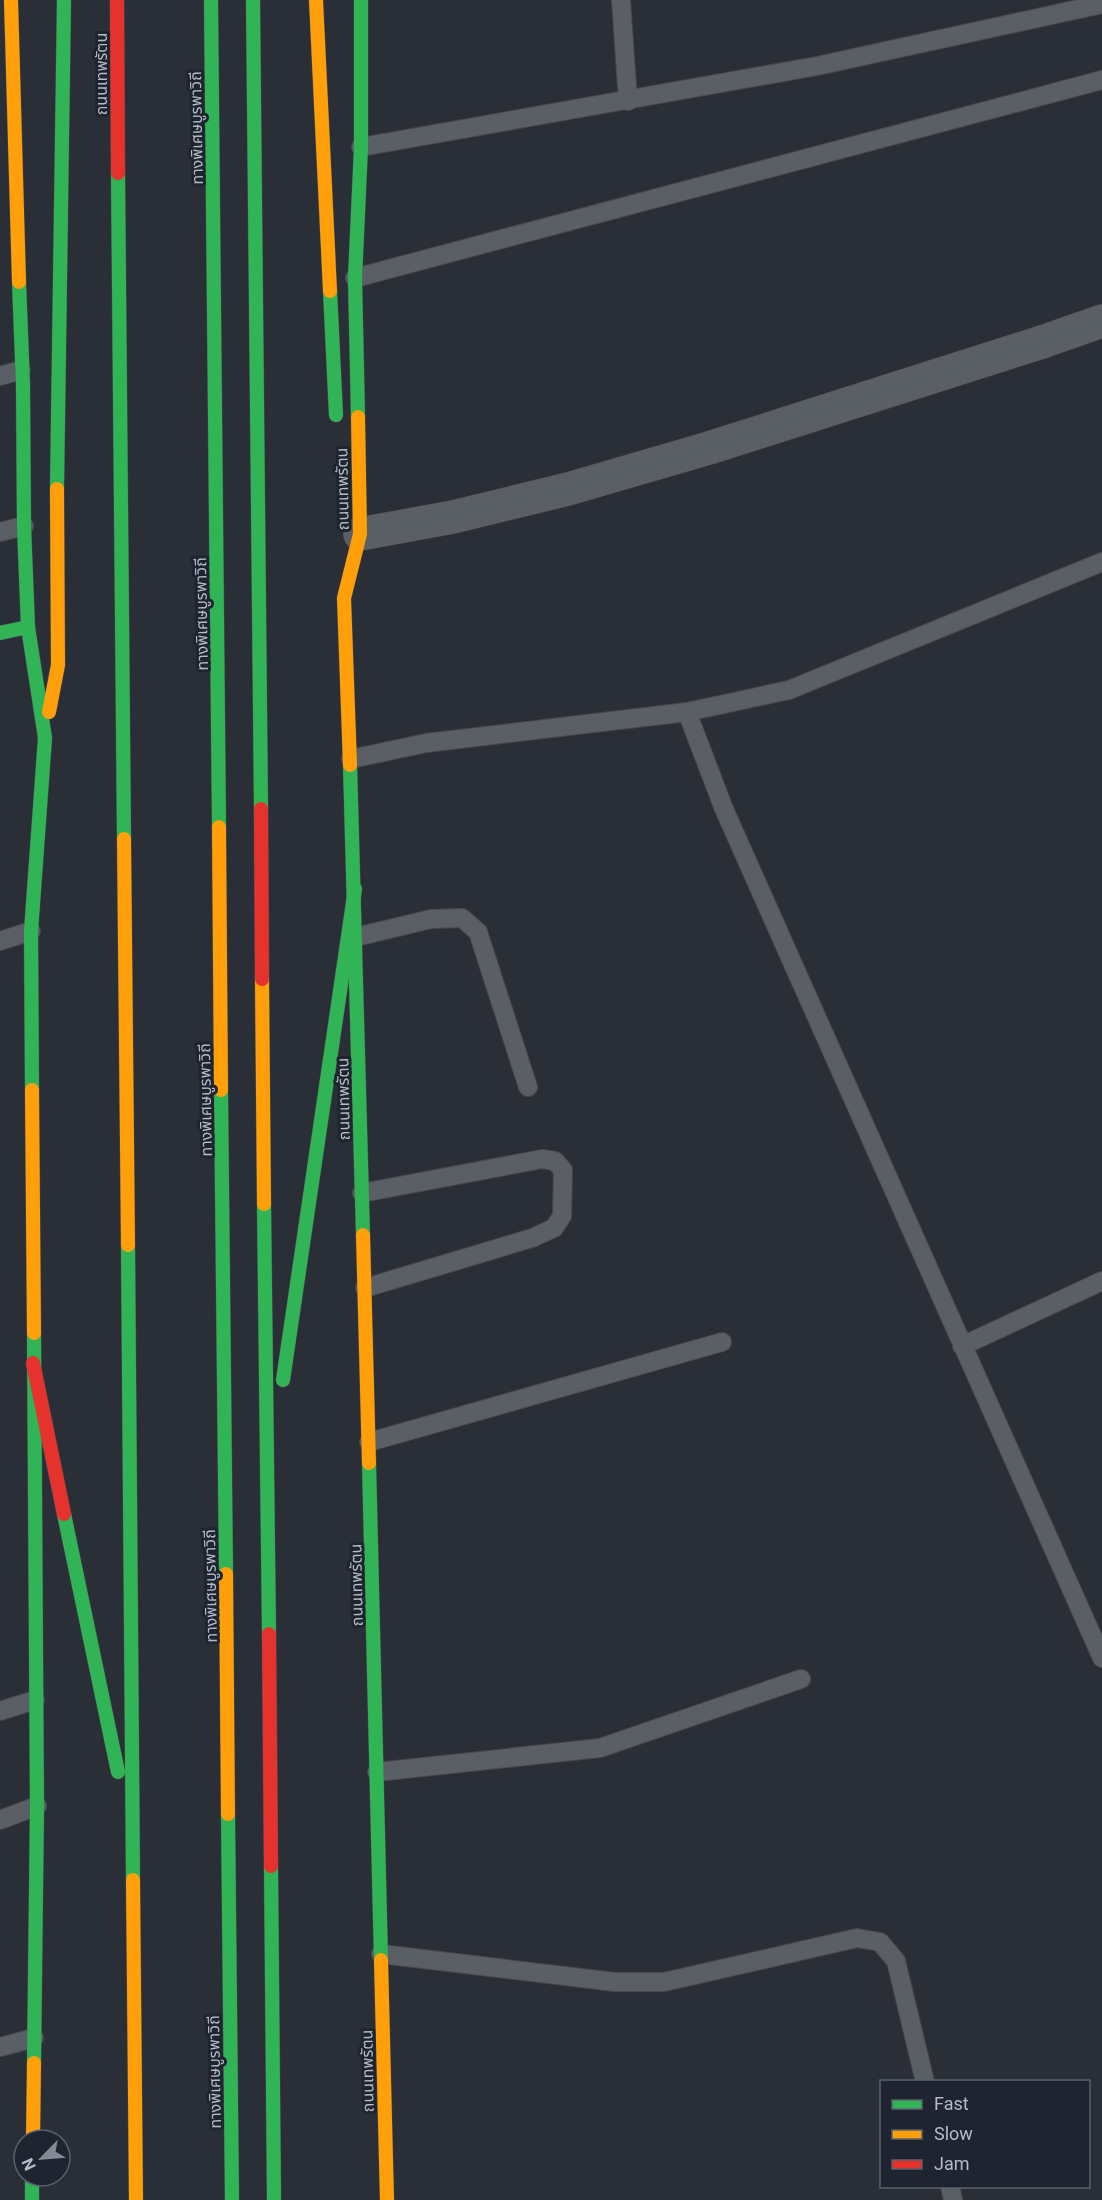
<svg xmlns="http://www.w3.org/2000/svg" width="1102" height="2200" font-family="Roboto,'Noto Sans Thai',sans-serif">
	<style>
		.lines { fill: none; stroke-linecap: round; stroke-linejoin: round }
		.lane-casing { stroke: #464a50; stroke-width: 20 }
		.street-casing { stroke: #464a50; stroke-width: 34 }
		.fast-casing { stroke: #464a50; stroke-width: 15 }
		.slow-casing { stroke: #464a50; stroke-width: 15 }
		.jam-casing { stroke: #464a50; stroke-width: 15 }
		.lane { stroke: #5a5e65; stroke-width: 18 }
		.street { stroke: #5a5e65; stroke-width: 33 }
		.fast { stroke: #30b455; stroke-width: 14 }
		.slow { stroke: #ff9f0a; stroke-width: 14 }
		.jam { stroke: #e5322d; stroke-width: 14 }
		.labels { text-anchor: middle; stroke-width: 6; stroke-linejoin: round; paint-order: stroke }
		.street-label { font-size: 16px; fill: #b5bbc7; stroke: #1e2531 }
	</style>
	<rect width="100%" height="100%" fill="#2a2e37"/>
	<g class="lines">
		<defs>
			<g id="lane">
				<path d="M 621,0 L 628,101"/>
				<path d="M 361,147 L 817,66 L 1102,4"/>
				<path d="M 355,278 L 1102,80"/>
				<path d="M 0,376 L 21,370"/>
				<path d="M 0,532 L 24,526"/>
				<path d="M 687,712 L 724,809 L 1102,1658"/>
				<path d="M 351,759 L 426,743 L 687,712 L 789,690 L 1102,562"/>
				<path d="M 356,937 L 431,919 L 462,918 L 478,932 L 528,1087"/>
				<path d="M 0,941 L 31,931"/>
				<path d="M 362,1193 L 542,1159 L 555,1161 L 563,1170 L 562,1216 L 554,1228 L 532,1238 L 365,1288"/>
				<path d="M 962,1346 L 1102,1281"/>
				<path d="M 369,1442 L 722,1342"/>
				<path d="M 0,1711 L 35,1700"/>
				<path d="M 377,1772 L 600,1748 L 801,1679"/>
				<path d="M 0,1820 L 37,1806"/>
				<path d="M 381,1954 L 615,1982 L 664,1982 L 857,1938 L 880,1942 L 896,1961 L 925,2082"/>
				<path d="M 0,2047 L 34,2038"/>
				<path d="M 950,2186 L 953,2200"/>
			</g>
			<path id="street" d="M 360,534 L 453,517 L 568,489 L 709,448 L 1042,342 L 1102,321"/>
			<g id="fast">
				<path d="M 211,0 L 219,827"/>
				<path d="M 253,0 L 261,809"/>
				<path d="M 118,173 L 124,839"/>
				<path d="M 19,282 L 23,385 L 24,526 L 28,627 L 45,738 L 31,931 L 32,1090"/>
				<path d="M 330,291 L 336,415"/>
				<path d="M 358,417 L 355,278 L 361,147 L 361,0"/>
				<path d="M 57,489 L 64,0"/>
				<path d="M 0,633 L 28,627"/>
				<path d="M 350,765 L 363,1235"/>
				<path d="M 221,1090 L 226,1574"/>
				<path d="M 264,1204 L 269,1634"/>
				<path d="M 128,1245 L 133,1880"/>
				<path d="M 34,1333 L 37,1806 L 34,2063"/>
				<path d="M 283,1380 L 355,889"/>
				<path d="M 369,1463 L 381,1960"/>
				<path d="M 64,1514 L 118,1772"/>
				<path d="M 228,1814 L 232,2200"/>
				<path d="M 271,1866 L 274,2200"/>
				<path d="M 32,2176 L 32,2200"/>
			</g>
			<g id="slow">
				<path d="M 11,0 L 19,282"/>
				<path d="M 316,0 L 330,291"/>
				<path d="M 49,712 L 58,665 L 57,489"/>
				<path d="M 350,765 L 344,598 L 360,534 L 358,417"/>
				<path d="M 219,827 L 221,1090"/>
				<path d="M 124,839 L 128,1245"/>
				<path d="M 262,979 L 264,1204"/>
				<path d="M 32,1090 L 34,1333"/>
				<path d="M 363,1235 L 369,1463"/>
				<path d="M 226,1574 L 228,1814"/>
				<path d="M 133,1880 L 136,2200"/>
				<path d="M 381,1960 L 387,2200"/>
				<path d="M 33,2140 L 34,2063"/>
			</g>
			<g id="jam">
				<path d="M 117,0 L 118,173"/>
				<path d="M 261,809 L 262,979"/>
				<path d="M 33,1363 L 64,1514"/>
				<path d="M 269,1634 L 271,1866"/>
			</g>
		</defs>
		<use href="#lane" class="lane-casing"/>
		<use href="#street" class="street-casing"/>
		<use href="#fast" class="fast-casing"/>
		<use href="#slow" class="slow-casing"/>
		<use href="#jam" class="jam-casing"/>
		<use href="#lane" class="lane"/>
		<use href="#street" class="street"/>
		<use href="#fast" class="fast"/>
		<use href="#slow" class="slow"/>
		<use href="#jam" class="jam"/>
	</g>
	<g class="labels">
		<g class="street-label">
			<text transform="translate(101 74) rotate(-90)" y="6">ถนนเทพรัตน</text>
			<text transform="translate(196 128) rotate(-91)" y="6">ทางพิเศษบูรพาวิถี</text>
			<text transform="translate(342 489) rotate(-91)" y="6">ถนนเทพรัตน</text>
			<text transform="translate(201 614) rotate(-91)" y="6">ทางพิเศษบูรพาวิถี</text>
			<text transform="translate(343 1099) rotate(-91)" y="6">ถนนเทพรัตน</text>
			<text transform="translate(205 1100) rotate(-91)" y="6">ทางพิเศษบูรพาวิถี</text>
			<text transform="translate(356 1585) rotate(-91)" y="6">ถนนเทพรัตน</text>
			<text transform="translate(210 1586) rotate(-91)" y="6">ทางพิเศษบูรพาวิถี</text>
			<text transform="translate(367 2071) rotate(-91)" y="6">ถนนเทพรัตน</text>
			<text transform="translate(214 2072) rotate(-91)" y="6">ทางพิเศษบูรพาวิถี</text>
		</g>
	</g>
	<rect x="880" y="2080" width="210" height="108" fill="#1e2531" stroke="#5a616d" stroke-width="1.5"/>
	<rect x="892" y="2100" width="30" height="9" fill="#30b455" stroke="#5a616d" stroke-width="1.5"/>
	<text x="934" y="2110" font-size="18" fill="#b5bbc7">Fast</text>
	<rect x="892" y="2130" width="30" height="9" fill="#ff9f0a" stroke="#5a616d" stroke-width="1.5"/>
	<text x="934" y="2140" font-size="18" fill="#b5bbc7">Slow</text>
	<rect x="892" y="2160" width="30" height="9" fill="#e5322d" stroke="#5a616d" stroke-width="1.5"/>
	<text x="934" y="2170" font-size="18" fill="#b5bbc7">Jam</text>
	<g transform="translate(42 2158) rotate(245)"><circle r="28" fill="#1e2531" stroke="#5a616d" stroke-width="1.5"/>
	<path d="M0-4.5L10 22L0 15L-10 22Z" fill="#848a95"/>
	<text y="-9" font-size="16" font-weight="bold" text-anchor="middle" fill="#b5bbc7">N</text>
	</g>
</svg>
